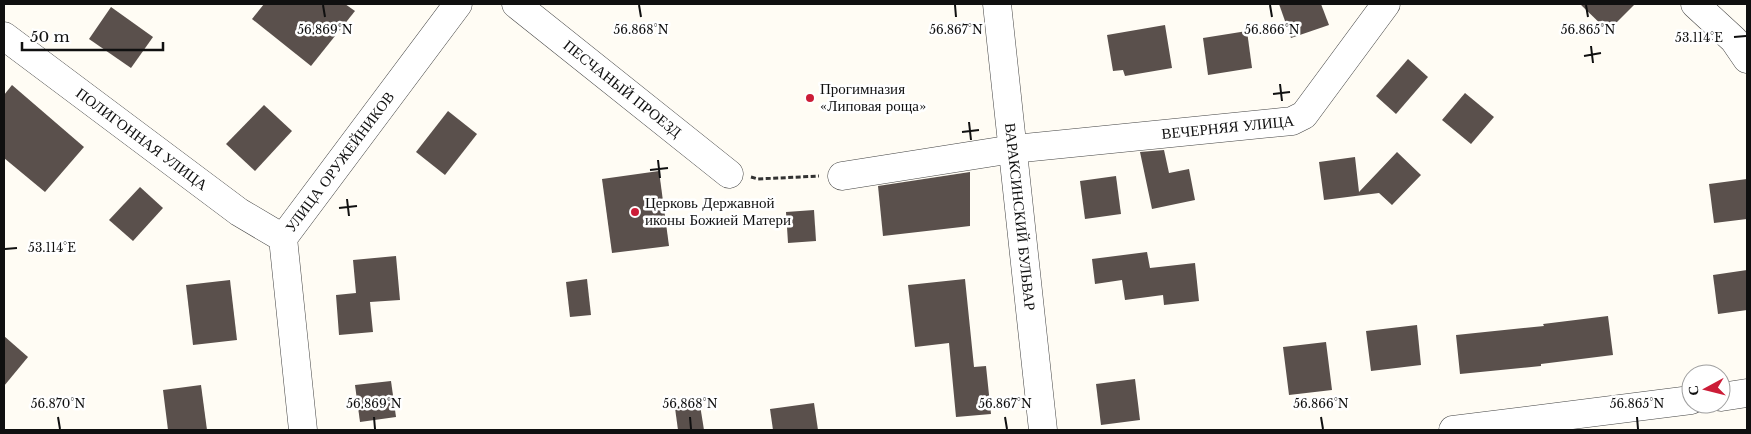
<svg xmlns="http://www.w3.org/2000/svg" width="1751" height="434" font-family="'Libre Baskerville',serif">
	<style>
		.building { fill: #5a504c }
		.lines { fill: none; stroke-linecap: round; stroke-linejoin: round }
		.minor-casing { stroke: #434343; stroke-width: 29 }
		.path { stroke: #323232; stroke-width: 3; stroke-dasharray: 5 2.5; stroke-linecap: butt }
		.minor { stroke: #fff; stroke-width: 28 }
		.ticks { fill: none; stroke: #101010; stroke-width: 2 }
		.poi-dot { fill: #cc1c37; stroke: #fff; stroke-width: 2 }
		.labels { text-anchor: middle; stroke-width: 5; stroke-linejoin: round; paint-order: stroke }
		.street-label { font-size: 15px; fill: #101010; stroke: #fff }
		.poi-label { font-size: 15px; fill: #101010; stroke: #fff; text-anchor: start }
		.ticks-label { font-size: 12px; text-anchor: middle; fill: #101010; stroke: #fff; stroke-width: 5; stroke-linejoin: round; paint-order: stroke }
	</style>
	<rect width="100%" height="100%" fill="#fffcf4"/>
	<g class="building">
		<path d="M 264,4 L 345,4 L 355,11 L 311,66 L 252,19 Z"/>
		<path d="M 1279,4 L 1321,4 L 1329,25 L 1291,38 Z"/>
		<path d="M 1580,4 L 1635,4 L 1608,31 Z"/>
		<path d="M 111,7 L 153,37 L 131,68 L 89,39 Z"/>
		<path d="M 1165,25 L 1172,68 L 1125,76 L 1123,70 L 1113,71 L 1107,35 Z"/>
		<path d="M 1247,31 L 1252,68 L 1208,75 L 1203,38 Z"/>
		<path d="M 1408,59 L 1428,77 L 1396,114 L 1376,96 Z"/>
		<path d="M 12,85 L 84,147 L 45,192 L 4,158 L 4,95 Z"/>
		<path d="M 1465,93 L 1494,117 L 1471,144 L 1442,120 Z"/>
		<path d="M 264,105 L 292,131 L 255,171 L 226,144 Z"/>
		<path d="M 448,111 L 477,134 L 445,175 L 416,152 Z"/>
		<path d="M 1164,150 L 1169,173 L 1189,169 L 1195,200 L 1152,209 L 1140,152 Z"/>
		<path d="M 1397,152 L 1421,175 L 1392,205 L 1379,193 L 1324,200 L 1319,162 L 1355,157 L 1359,192 Z"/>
		<path d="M 659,171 L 669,246 L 612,253 L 602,179 Z"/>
		<path d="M 970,172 L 970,226 L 883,236 L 878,186 Z"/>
		<path d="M 1116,176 L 1121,214 L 1085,219 L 1080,181 Z"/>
		<path d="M 1747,179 L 1747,219 L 1714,223 L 1709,184 Z"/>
		<path d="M 140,187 L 163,208 L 133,241 L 109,220 Z"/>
		<path d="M 814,210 L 816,241 L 788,243 L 786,212 Z"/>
		<path d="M 1147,252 L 1150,268 L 1195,263 L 1199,301 L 1164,305 L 1163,295 L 1125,300 L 1122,280 L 1095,284 L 1092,259 Z"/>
		<path d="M 396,256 L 400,300 L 370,302 L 373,332 L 339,335 L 336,295 L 356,293 L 353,260 Z"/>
		<path d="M 1747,270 L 1747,310 L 1718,314 L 1713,275 Z"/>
		<path d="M 587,279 L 591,315 L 570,317 L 566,282 Z"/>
		<path d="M 965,279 L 974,367 L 986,366 L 991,414 L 956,417 L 949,343 L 915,347 L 908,285 Z"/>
		<path d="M 230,280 L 237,340 L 193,345 L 186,285 Z"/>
		<path d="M 1608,316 L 1613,355 L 1541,364 L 1541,366 L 1460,374 L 1456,335 L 1544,326 L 1543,324 Z"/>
		<path d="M 1417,325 L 1421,365 L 1371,371 L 1366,331 Z"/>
		<path d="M 4,336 L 28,357 L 4,386 Z"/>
		<path d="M 1326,342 L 1332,390 L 1289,395 L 1283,347 Z"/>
		<path d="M 1135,379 L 1140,420 L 1101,425 L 1096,384 Z"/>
		<path d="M 391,381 L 396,417 L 360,422 L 355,385 Z"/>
		<path d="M 201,385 L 207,430 L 168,430 L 163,390 Z"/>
		<path d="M 814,403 L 818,430 L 773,430 L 770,409 Z"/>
		<path d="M 700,405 L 704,430 L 678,430 L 675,408 Z"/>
	</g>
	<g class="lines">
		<defs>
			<g id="minor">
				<path id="s1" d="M 516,4 L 729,174"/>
				<path id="s2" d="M 997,4 L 1043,430"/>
				<path d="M 1695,4 L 1734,40 L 1747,59"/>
				<path id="s3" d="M 4,36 L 239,212 L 283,238"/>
				<path id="s4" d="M 842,176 L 1013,149 L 1292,121 L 1304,115 L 1386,4"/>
				<path d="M 1721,397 L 1747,393"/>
				<path id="s5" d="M 303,430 L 283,238 L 458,4"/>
				<path d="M 1453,430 L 1691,400"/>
			</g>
		</defs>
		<use href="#minor" class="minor-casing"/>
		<path class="path" d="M 751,177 L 758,179 L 819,176"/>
		<use href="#minor" class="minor"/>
	</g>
	<path class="ticks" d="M 323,5 L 325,17M 639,5 L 641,17M 955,5 L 956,17M 1270,5 L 1272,17M 1586,5 L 1588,17M 1734,37 L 1746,36M 1591,46 L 1593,63M 1584,56 L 1601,53M 1280,84 L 1282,101M 1273,94 L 1290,92M 969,122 L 971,140M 962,132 L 979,130M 658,160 L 660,178M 650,170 L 668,168M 347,199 L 349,216M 339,208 L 357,206M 5,249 L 17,248M 58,417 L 60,429M 374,417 L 375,429M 690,417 L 691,429M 1005,417 L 1007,429M 1321,417 L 1323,429M 1637,417 L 1638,429"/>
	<g class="poi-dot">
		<circle cx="810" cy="98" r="5"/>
		<circle cx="635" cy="212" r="5"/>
	</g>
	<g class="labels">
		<g class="street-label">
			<text dy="5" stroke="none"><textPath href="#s1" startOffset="136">ПЕСЧАНЫЙ ПРОЕЗД</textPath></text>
			<text dy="5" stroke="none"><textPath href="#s4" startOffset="389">ВЕЧЕРНЯЯ УЛИЦА</textPath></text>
			<text dy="5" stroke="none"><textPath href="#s3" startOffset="172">ПОЛИГОННАЯ УЛИЦА</textPath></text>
			<text dy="5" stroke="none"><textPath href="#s5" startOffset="288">УЛИЦА ОРУЖЕЙНИКОВ</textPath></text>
			<text dy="5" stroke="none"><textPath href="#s2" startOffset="214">ВАРАКСИНСКИЙ БУЛЬВАР</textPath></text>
		</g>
		<g class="poi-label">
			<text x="820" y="94">Прогимназия<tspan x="820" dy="17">«Липовая роща»</tspan></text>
			<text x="645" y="208">Церковь Державной<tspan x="645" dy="17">иконы Божией Матери</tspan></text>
		</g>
	</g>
	<g class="ticks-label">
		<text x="325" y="34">56.869°N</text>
		<text x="641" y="34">56.868°N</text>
		<text x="956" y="34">56.867°N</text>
		<text x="1272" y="34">56.866°N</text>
		<text x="1588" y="34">56.865°N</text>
		<text x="1699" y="42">53.114°E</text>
		<text x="52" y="252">53.114°E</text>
		<text x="58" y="408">56.870°N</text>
		<text x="374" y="408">56.869°N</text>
		<text x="690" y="408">56.868°N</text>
		<text x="1005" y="408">56.867°N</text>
		<text x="1321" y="408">56.866°N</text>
		<text x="1637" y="408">56.865°N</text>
	</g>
	<rect width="1751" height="434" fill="none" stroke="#101010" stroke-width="10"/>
	<g transform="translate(1706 389) rotate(263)"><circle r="24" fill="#ffffff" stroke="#9f9f9f"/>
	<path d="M0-4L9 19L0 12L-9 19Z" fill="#cc1c37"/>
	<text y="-8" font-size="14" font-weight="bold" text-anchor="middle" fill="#101010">С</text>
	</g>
	<path d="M22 42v8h141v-8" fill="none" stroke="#101010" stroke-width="2.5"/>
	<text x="30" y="42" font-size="15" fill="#101010" stroke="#ffffff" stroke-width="4" paint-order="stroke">50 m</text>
</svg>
